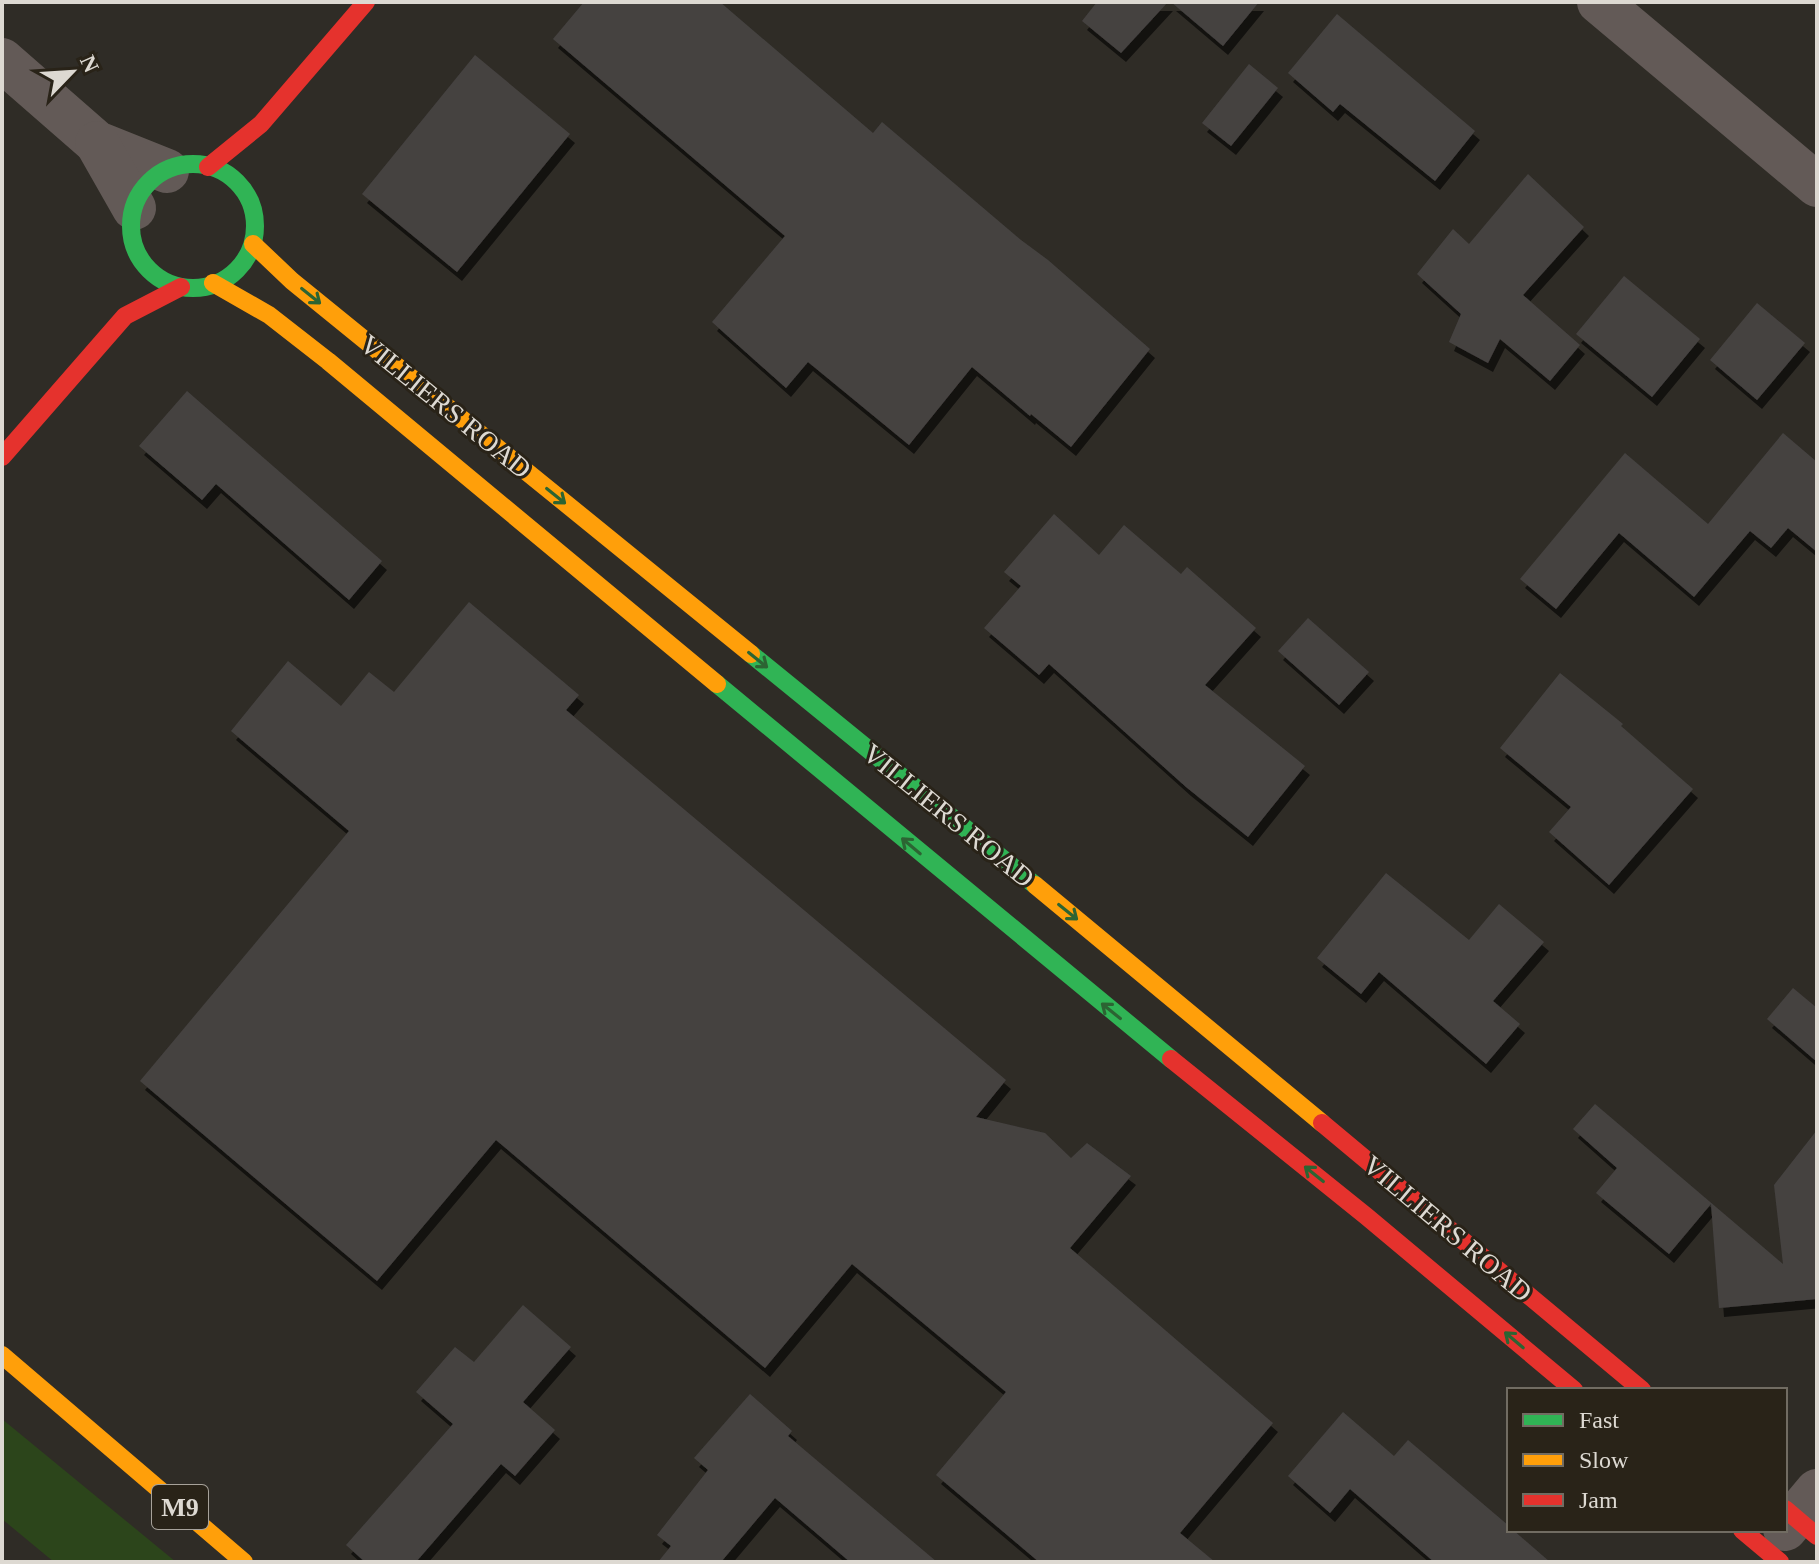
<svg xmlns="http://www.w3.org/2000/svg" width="1819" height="1564" font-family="Georgia,serif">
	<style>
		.green { fill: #2c451b }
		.building { fill: #454241; filter: url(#shadow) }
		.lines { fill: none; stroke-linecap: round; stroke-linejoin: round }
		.street { stroke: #635a57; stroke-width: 44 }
		.fast { stroke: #30b455; stroke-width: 18 }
		.slow { stroke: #ff9f0a; stroke-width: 18 }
		.jam { stroke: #e5322d; stroke-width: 18 }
		.oneway { stroke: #2c6433 }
		.labels { text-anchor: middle; stroke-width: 6; stroke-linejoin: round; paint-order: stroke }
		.shield { fill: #292318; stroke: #a7a29a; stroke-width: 2 }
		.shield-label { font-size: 26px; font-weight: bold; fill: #ddd9d2 }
		.street-label { font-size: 28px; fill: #ddd9d2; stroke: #292318 }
	</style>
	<defs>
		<filter id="shadow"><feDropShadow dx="5" dy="9" stdDeviation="0" flood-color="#0009"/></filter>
	</defs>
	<rect width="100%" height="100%" fill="#2f2c26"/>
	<path class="green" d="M 2,1419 L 176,1562 L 54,1562 L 2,1519 Z"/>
	<g class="building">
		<path d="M 584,2 L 720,2 L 873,133 L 882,122 L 1021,240 L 1048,260 L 1150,349 L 1071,447 L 1031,414 L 1030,416 L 972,367 L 909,445 L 808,362 L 786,388 L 712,322 L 785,236 L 553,39 Z"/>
		<path d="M 1097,2 L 1168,2 L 1121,53 L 1082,21 Z"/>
		<path d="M 1171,2 L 1259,2 L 1223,46 Z"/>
		<path d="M 1337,14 L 1475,131 L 1435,181 L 1340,104 L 1333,112 L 1288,73 Z"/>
		<path d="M 475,55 L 570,134 L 457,272 L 362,194 Z"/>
		<path d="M 1249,64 L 1278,88 L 1231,146 L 1202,123 Z"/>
		<path d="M 1528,174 L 1584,227 L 1523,295 L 1580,345 L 1550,381 L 1500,339 L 1488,363 L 1449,342 L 1461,314 L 1417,274 L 1453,229 L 1469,244 Z"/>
		<path d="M 1624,276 L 1700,339 L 1652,397 L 1576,334 Z"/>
		<path d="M 1757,303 L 1805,343 L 1757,400 L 1710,360 Z"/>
		<path d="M 187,391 L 382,561 L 349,600 L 216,484 L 202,500 L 139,446 Z"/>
		<path d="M 1783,433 L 1817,462 L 1817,552 L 1788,528 L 1771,548 L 1750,531 L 1694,597 L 1619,533 L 1556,609 L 1520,579 L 1625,453 L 1708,524 Z"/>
		<path d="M 1054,514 L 1099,555 L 1124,525 L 1181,574 L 1187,567 L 1256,628 L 1205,685 L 1305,766 L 1248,837 L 1186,787 L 1049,664 L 1039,675 L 984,628 L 1021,586 L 1004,572 Z"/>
		<path d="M 469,602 L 579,695 L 566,710 L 1006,1080 L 976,1117 L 1045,1133 L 1071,1158 L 1087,1143 L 1131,1176 L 1070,1248 L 1273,1423 L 1180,1533 L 1215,1562 L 1039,1562 L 936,1475 L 1006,1392 L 852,1264 L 765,1368 L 496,1140 L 377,1281 L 140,1081 L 349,831 L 231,731 L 288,661 L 341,706 L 369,672 L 394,692 Z"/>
		<path d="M 1308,618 L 1369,672 L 1339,705 L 1278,651 Z"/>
		<path d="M 1560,673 L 1623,724 L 1621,726 L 1693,789 L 1609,885 L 1549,832 L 1571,807 L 1500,748 Z"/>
		<path d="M 1386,873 L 1469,940 L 1499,904 L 1544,942 L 1493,1001 L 1520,1024 L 1486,1064 L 1379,972 L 1361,994 L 1317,958 Z"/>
		<path d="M 1793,988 L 1817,1008 L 1817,1062 L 1767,1019 Z"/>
		<path d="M 1595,1104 L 1783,1264 L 1774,1185 L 1817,1130 L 1817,1299 L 1719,1308 L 1711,1204 L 1669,1254 L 1596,1193 L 1617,1168 L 1573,1129 Z"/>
		<path d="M 523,1305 L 571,1347 L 523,1402 L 555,1430 L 515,1476 L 501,1464 L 416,1562 L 365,1562 L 346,1545 L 453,1424 L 416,1392 L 455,1347 L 474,1362 Z"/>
		<path d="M 750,1394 L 792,1431 L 788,1436 L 937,1562 L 850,1562 L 775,1498 L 721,1562 L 658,1562 L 671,1546 L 657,1535 L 708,1470 L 694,1458 Z"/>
		<path d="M 1343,1412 L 1394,1456 L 1408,1440 L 1509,1526 L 1509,1530 L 1513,1530 L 1550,1562 L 1434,1562 L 1350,1489 L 1330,1513 L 1288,1476 Z"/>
	</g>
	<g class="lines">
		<g class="street">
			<path d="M 1599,2 L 1817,185"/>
			<path d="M 2,60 L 97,143 L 167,171"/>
			<path d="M 97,143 L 134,208"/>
			<path d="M 1785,1529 L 1817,1491"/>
		</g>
		<g class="fast">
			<circle cx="193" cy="226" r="62"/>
			<path d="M 751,654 L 1035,885"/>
			<path d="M 717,684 L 1171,1059"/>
		</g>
		<g class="slow">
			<path d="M 253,244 L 292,281 L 751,654"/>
			<path d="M 213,283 L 269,315 L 328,361 L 717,684"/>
			<path d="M 1035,885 L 1322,1123"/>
			<path d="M 2,1355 L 244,1562"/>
		</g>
		<g class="jam">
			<path d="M 208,167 L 261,124 L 366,2"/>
			<path d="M 2,457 L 125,316 L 181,287"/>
			<path d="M 1171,1059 L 1366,1216 L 1574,1390"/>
			<path d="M 1322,1123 L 1642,1390"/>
			<path d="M 1785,1509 L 1817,1536"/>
			<path d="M 1742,1530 L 1780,1562"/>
		</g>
	</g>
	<defs><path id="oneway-shaft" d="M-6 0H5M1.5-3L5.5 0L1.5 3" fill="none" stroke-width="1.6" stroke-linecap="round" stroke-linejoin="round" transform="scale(2)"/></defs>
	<g class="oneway">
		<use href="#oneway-shaft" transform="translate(311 296) rotate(39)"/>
		<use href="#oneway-shaft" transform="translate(556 496) rotate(39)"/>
		<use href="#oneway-shaft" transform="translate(758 660) rotate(39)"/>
		<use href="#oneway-shaft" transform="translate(911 846) rotate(-140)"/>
		<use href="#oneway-shaft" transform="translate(1068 912) rotate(39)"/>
		<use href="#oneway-shaft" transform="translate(1111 1011) rotate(-141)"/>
		<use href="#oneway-shaft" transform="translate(1314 1174) rotate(-141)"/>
		<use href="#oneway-shaft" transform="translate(1514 1340) rotate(-140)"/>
	</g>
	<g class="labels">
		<rect class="shield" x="152" y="1485" width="56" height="44" rx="6"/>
		<g class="shield-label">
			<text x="180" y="1516">M9</text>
		</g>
		<g class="street-label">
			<text transform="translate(446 406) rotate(39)" y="10">VILLIERS ROAD</text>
			<text transform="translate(949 815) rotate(39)" y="10">VILLIERS ROAD</text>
			<text transform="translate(1448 1228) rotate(40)" y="10">VILLIERS ROAD</text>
		</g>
	</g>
	<rect width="1819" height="1564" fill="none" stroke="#ddd9d2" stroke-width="8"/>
	<rect x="1507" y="1388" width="280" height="144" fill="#292318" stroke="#716c62" stroke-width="2"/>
	<rect x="1523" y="1414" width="40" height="12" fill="#30b455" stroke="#716c62" stroke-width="2"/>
	<text x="1579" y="1428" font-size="24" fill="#ddd9d2">Fast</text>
	<rect x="1523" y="1454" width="40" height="12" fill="#ff9f0a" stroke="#716c62" stroke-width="2"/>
	<text x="1579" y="1468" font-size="24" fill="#ddd9d2">Slow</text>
	<rect x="1523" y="1494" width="40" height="12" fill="#e5322d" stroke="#716c62" stroke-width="2"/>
	<text x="1579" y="1508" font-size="24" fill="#ddd9d2">Jam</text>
	<g transform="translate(72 72) rotate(65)" stroke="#292318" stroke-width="6" paint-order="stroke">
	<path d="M0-6L14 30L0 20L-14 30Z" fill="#ddd9d2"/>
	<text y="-12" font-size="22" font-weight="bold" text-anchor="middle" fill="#ddd9d2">N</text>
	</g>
</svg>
